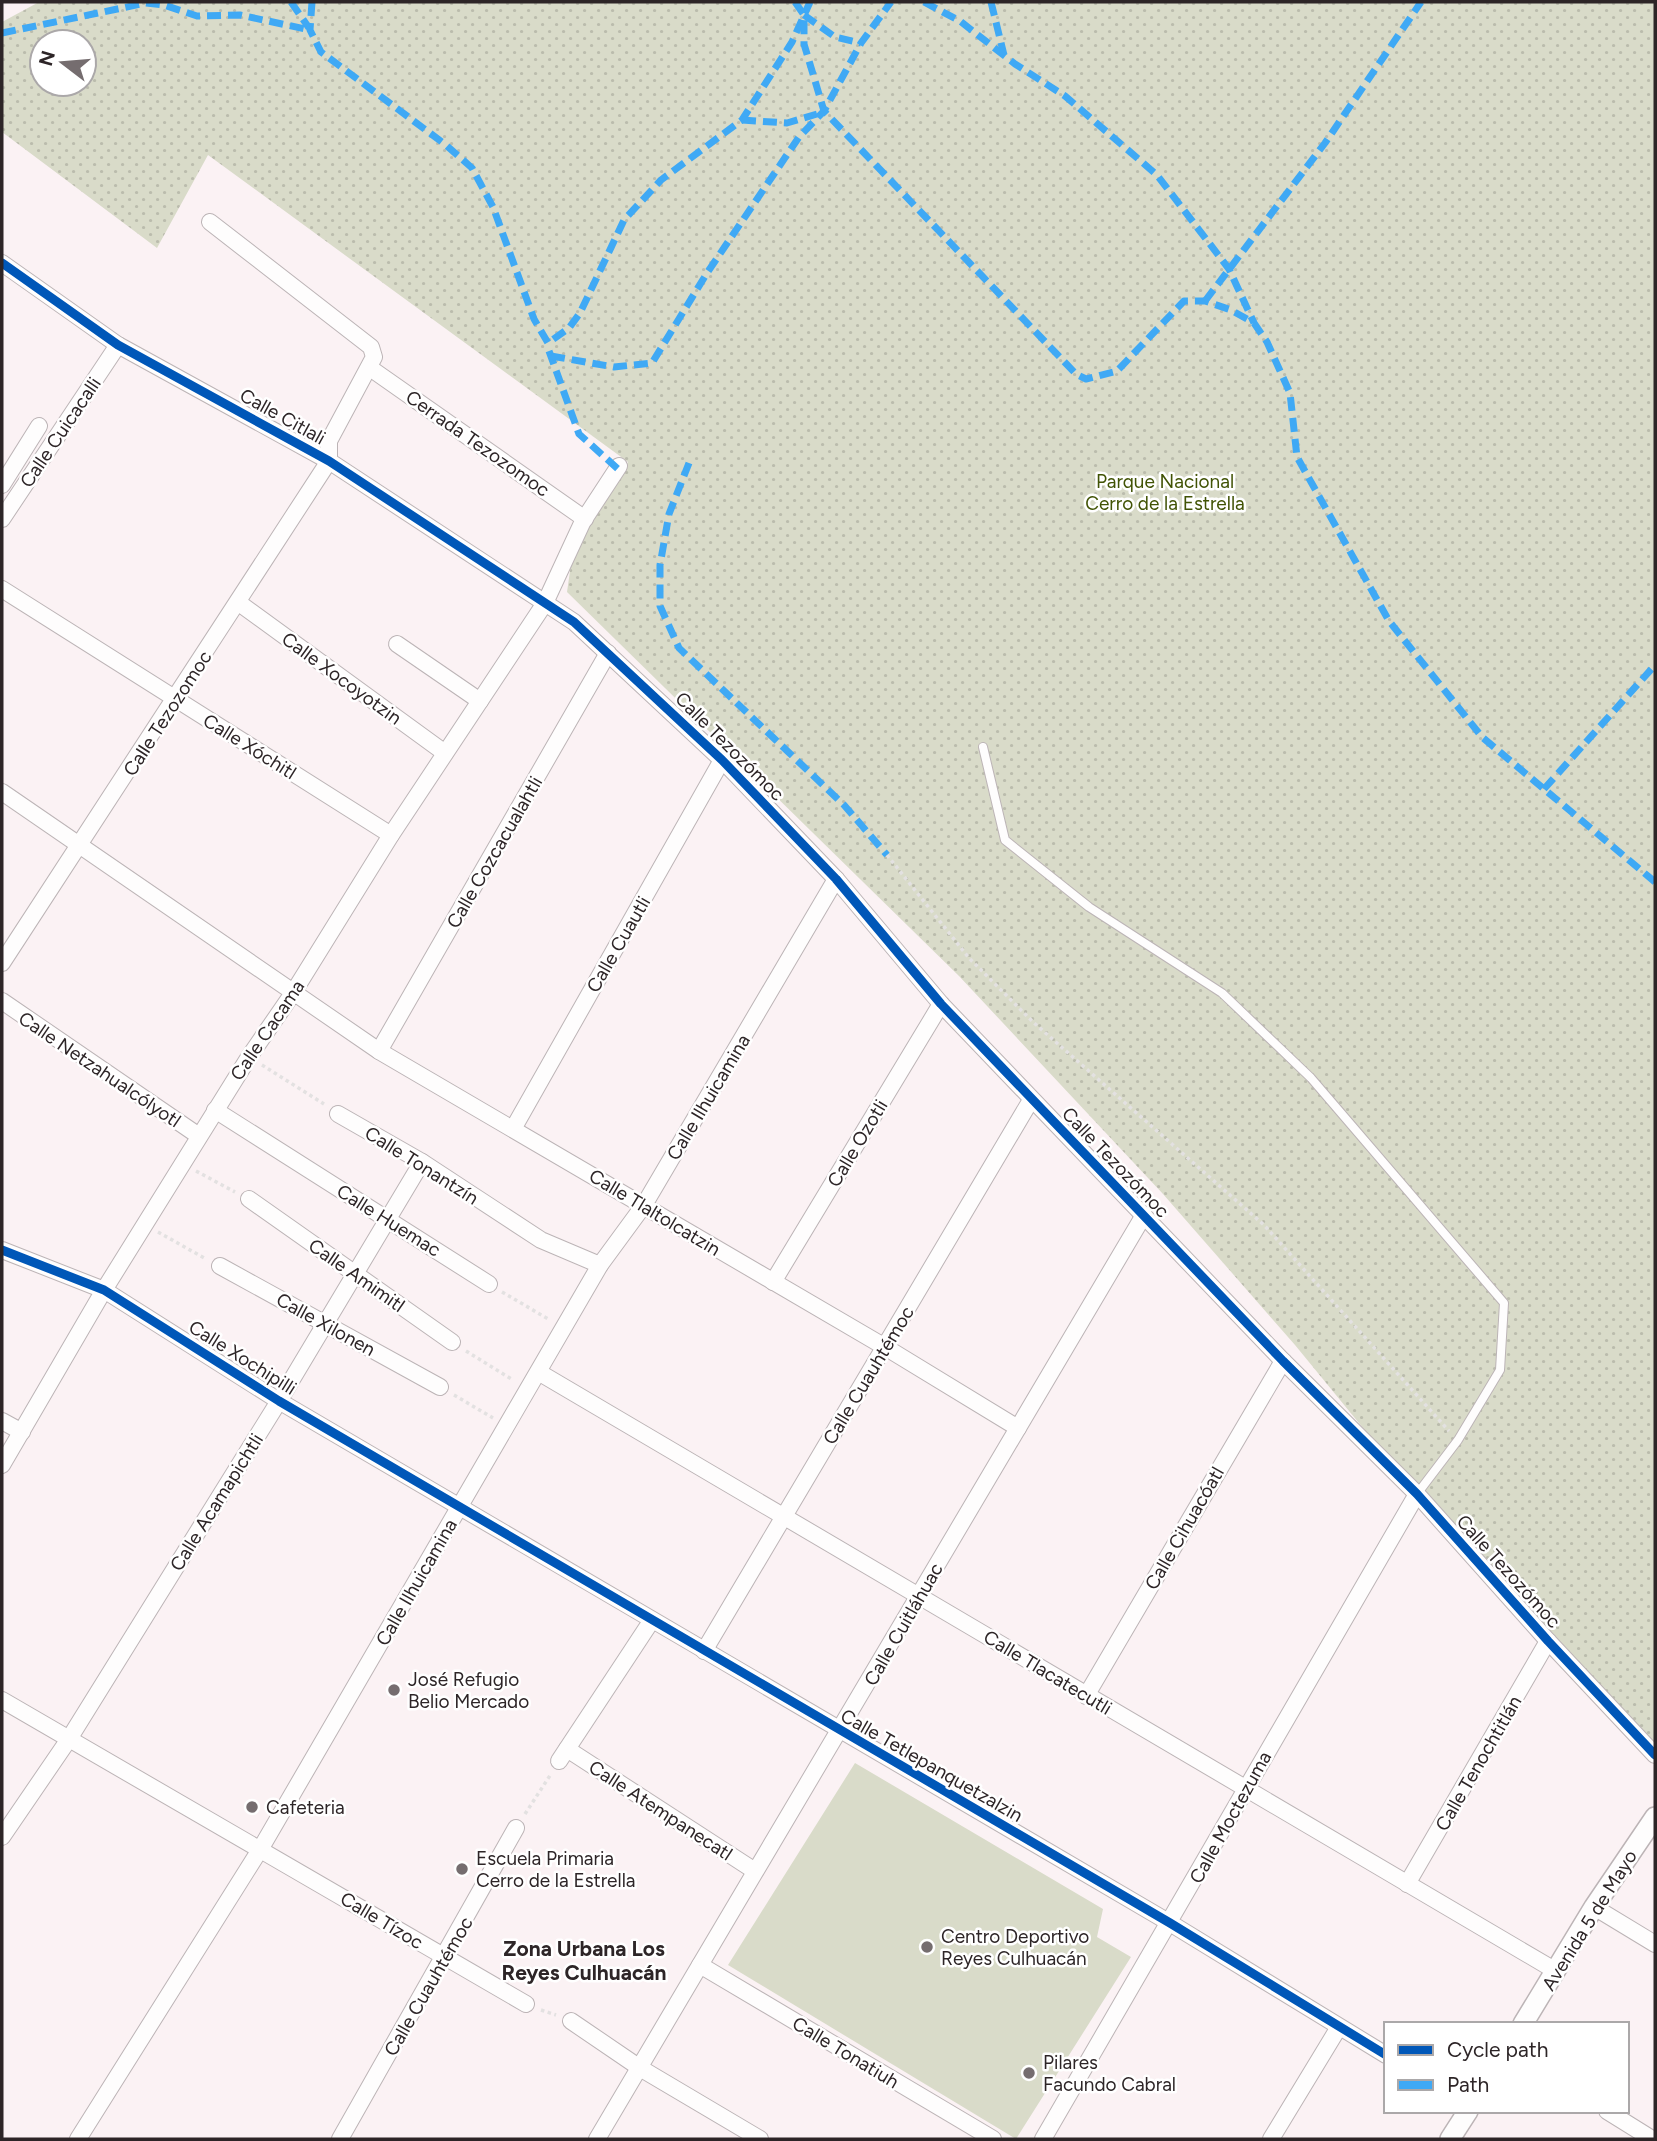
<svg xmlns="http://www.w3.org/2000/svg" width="1657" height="2141" font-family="Figtree,sans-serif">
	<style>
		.grass { fill: url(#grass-dots); fill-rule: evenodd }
		.garden { fill: #d9dbc9 }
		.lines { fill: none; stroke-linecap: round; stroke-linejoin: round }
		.service-casing { stroke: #bcb4b6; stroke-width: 10 }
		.minor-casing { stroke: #bcb4b6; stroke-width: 18 }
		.tertiary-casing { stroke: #bcb4b6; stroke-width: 22 }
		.path { stroke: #e3e1e1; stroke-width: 3.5; stroke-dasharray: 3.5 3.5; stroke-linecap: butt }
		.service { stroke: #fefdfd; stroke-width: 8 }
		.minor { stroke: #fefdfd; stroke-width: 16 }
		.tertiary { stroke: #fefdfd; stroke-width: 19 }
		.quiet { stroke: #3fa9f5; stroke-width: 7; stroke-dasharray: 14 7; stroke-linecap: butt }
		.cycleway-casing { stroke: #fff; stroke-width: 13 }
		.cycleway { stroke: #0057b8; stroke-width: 9 }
		.poi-dot { fill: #756d6f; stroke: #fff; stroke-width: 2.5 }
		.labels { text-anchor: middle; stroke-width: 5; stroke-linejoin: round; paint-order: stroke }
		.street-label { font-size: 19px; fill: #2d2527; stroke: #fff }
		.park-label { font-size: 19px; fill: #415305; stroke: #fff }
		.poi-label { font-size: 19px; fill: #2d2527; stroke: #fff; text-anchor: start }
		.neighbourhood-label { font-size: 21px; font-weight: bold; fill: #2d2527; stroke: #fff }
	</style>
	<defs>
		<pattern id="grass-dots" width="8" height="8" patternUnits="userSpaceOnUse" patternTransform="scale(1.75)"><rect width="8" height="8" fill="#d9dbc9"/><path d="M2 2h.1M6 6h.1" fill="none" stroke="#bbbcad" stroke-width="1.8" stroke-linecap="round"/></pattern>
	</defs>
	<rect width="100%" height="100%" fill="#fbf2f4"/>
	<path class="grass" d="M 39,2 L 1655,2 L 1655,1748 L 1417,1494 L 1295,1345 L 1163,1194 L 959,976 L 567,592 L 572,557 L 628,462 L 208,155 L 157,248 L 2,132 L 2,22 ZM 42,42 L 84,42 L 84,84 L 42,84 Z"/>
	<path class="garden" d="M 855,1763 L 1103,1909 L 1097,1937 L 1131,1957 L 1016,2139 L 728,1965 Z"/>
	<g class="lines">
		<defs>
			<path id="service" d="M 983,747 L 1005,840 L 1089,907 L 1222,993 L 1311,1078 L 1504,1303 L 1500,1370 L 1458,1440 L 1417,1494"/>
			<g id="minor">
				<path d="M 2,263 L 118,345 L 329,461 L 574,622 L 722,760 L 836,879 L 941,1004 L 1283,1361 L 1417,1494 L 1548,1641 L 1655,1755"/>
				<path d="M 370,368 L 585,519"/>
				<path d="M 2,485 L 39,426"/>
				<path d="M 2,519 L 118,345"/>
				<path d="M 2,589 L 391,835"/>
				<path d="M 239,603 L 445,753"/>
				<path d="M 397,644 L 480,701"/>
				<path d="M 2,792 L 379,1051 L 885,1347 L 1018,1428"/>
				<path d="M 2,963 L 329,461 L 329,441 L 374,357 L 371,347 L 210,222"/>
				<path d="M 2,1001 L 199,1136"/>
				<path d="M 379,1051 L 608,653"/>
				<path d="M 215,1110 L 489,1284"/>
				<path d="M 338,1114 L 422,1162 L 541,1240 L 600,1265"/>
				<path d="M 513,1129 L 722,760"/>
				<path d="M 249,1199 L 452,1342"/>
				<path d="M 2,1250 L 104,1290 L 279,1401 L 1170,1923 L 1386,2055"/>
				<path d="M 220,1266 L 440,1387"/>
				<path d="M 773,1282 L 941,1004"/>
				<path d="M 540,1373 L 1556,1971"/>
				<path d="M 2,1421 L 22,1432"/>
				<path d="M 2,1465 L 104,1290 L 249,1057 L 293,993 L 391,835 L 545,603 L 583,521 L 619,466"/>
				<path d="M 704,1651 L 1031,1100"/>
				<path d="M 1086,1696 L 1283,1361"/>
				<path d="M 2,1700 L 526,2004"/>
				<path d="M 567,1749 L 755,1871"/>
				<path d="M 559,1761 L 652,1620"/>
				<path d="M 2,1837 L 69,1739 L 279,1401 L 422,1162"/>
				<path d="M 1407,1884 L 1548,1641"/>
				<path d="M 1594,1907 L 1655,1944"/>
				<path d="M 700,1965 L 993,2139"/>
				<path d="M 571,2021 L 640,2068 L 760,2139"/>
				<path d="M 1607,2111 L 1652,2139"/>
				<path d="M 78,2139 L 261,1848 L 600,1265 L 644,1205 L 836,879"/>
				<path d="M 340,2139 L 516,1828"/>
				<path d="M 597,2139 L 1144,1215"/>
				<path d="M 1043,2139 L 1417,1494"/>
				<path d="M 1271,2139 L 1339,2027"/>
			</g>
			<g id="tertiary">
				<path d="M 1523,2024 L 1594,1907 L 1655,1817"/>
				<path d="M 1450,2139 L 1468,2111"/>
			</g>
		</defs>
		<use href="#service" class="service-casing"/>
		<use href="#minor" class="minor-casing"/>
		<use href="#tertiary" class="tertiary-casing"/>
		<g class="path">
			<path d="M 887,855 L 969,958 L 1033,1022 L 1264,1225 L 1449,1431"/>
			<path d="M 262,1065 L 324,1104"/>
			<path d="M 196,1171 L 235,1192"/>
			<path d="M 158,1232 L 206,1259"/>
			<path d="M 502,1292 L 550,1320"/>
			<path d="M 466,1351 L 513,1380"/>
			<path d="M 454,1395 L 493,1418"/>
			<path d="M 525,1814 L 551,1774"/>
			<path d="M 541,2010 L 556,2015"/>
		</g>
		<use href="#service" class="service"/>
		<use href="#minor" class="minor"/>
		<use href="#tertiary" class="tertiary"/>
		<g class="quiet">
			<path d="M 291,2 L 309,28"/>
			<path d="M 312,2 L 310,30 L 321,52 L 446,145 L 472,168 L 493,207 L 534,319 L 548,343 L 569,328 L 580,313 L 624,220 L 661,180 L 742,120 L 792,42 L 810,2"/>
			<path d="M 795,2 L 804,15 L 804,44 L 824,111 L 1076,374 L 1086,379 L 1117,371 L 1184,301 L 1205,301 L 1231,310 L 1254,323 L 1267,342 L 1290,393 L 1297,457 L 1389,621 L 1482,737 L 1655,882"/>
			<path d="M 924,2 L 960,21 L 1015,64 L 1065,96 L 1157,175 L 1229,269 L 1254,323"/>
			<path d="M 991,2 L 1004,55"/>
			<path d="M 804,15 L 835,37 L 861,43"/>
			<path d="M 2,33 L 146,3 L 164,5 L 197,16 L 240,15 L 310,30"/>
			<path d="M 742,120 L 787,123 L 817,114"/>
			<path d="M 1205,301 L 1325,143 L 1421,2"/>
			<path d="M 549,351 L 579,434 L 618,469"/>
			<path d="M 551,356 L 614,367 L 652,363 L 707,273 L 799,137 L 824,111 L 861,43 L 891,2"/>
			<path d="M 689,463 L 669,514 L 660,565 L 660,606 L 679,648 L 844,805 L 887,855"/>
			<path d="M 1544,789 L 1655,665"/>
		</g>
		<defs>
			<g id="cycleway">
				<path d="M 2,263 L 118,345 L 329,461 L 574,622 L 722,760 L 836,879 L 941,1004 L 1283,1361 L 1417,1494 L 1548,1641 L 1655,1755"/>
				<path d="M 2,1250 L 104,1290 L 279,1401 L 1170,1923 L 1386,2055"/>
			</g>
		</defs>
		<use href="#cycleway" class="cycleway-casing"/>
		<use href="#cycleway" class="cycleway"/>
	</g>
	<g class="poi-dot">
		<circle cx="394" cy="1690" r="7"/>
		<circle cx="252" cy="1807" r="7"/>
		<circle cx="462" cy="1869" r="7"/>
		<circle cx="927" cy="1947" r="7"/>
		<circle cx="1029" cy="2073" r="7"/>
	</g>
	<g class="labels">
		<g class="street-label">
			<text transform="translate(283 416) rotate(29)" y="7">Calle Citlali</text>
			<text transform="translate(60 432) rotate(-56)" y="7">Calle Cuicacalli</text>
			<text transform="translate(478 443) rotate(35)" y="7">Cerrada Tezozomoc</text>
			<text transform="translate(342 678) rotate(36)" y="7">Calle Xocoyotzin</text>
			<text transform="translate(167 713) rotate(-57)" y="7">Calle Tezozomoc</text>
			<text transform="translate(250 746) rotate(32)" y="7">Calle Xóchitl</text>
			<text transform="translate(730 746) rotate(45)" y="7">Calle Tezozómoc</text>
			<text transform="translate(494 852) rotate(-60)" y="7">Calle Cozcacualahtli</text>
			<text transform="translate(618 944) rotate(-60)" y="7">Calle Cuautli</text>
			<text transform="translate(267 1030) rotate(-56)" y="7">Calle Cacama</text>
			<text transform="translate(100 1069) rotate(34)" y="7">Calle Netzahualcólyotl</text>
			<text transform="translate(708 1097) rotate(-59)" y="7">Calle Ilhuicamina</text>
			<text transform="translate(857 1143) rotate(-59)" y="7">Calle Ozotli</text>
			<text transform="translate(1116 1162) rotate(46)" y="7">Calle Tezozómoc</text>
			<text transform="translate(422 1165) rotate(32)" y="7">Calle Tonantzín</text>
			<text transform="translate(655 1212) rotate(31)" y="7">Calle Tlaltolcatzin</text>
			<text transform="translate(389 1220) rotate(32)" y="7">Calle Huemac</text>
			<text transform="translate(357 1275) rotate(35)" y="7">Calle Amimitl</text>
			<text transform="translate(326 1324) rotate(29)" y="7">Calle Xilonen</text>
			<text transform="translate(243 1357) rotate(32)" y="7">Calle Xochipilli</text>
			<text transform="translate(868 1375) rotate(-59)" y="7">Calle Cuauhtémoc</text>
			<text transform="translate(216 1502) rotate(-58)" y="7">Calle Acamapichtli</text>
			<text transform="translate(1184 1528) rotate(-60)" y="7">Calle Cihuacóatl</text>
			<text transform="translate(1509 1571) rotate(48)" y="7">Calle Tezozómoc</text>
			<text transform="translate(416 1582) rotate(-60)" y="7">Calle Ilhuicamina</text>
			<text transform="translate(903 1624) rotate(-60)" y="7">Calle Cuitláhuac</text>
			<text transform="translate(1048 1672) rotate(31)" y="7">Calle Tlacatecutli</text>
			<text transform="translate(1478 1763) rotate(-60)" y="7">Calle Tenochtitlán</text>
			<text transform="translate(932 1765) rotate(30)" y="7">Calle Tetlepanquetzalzin</text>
			<text transform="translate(661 1810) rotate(33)" y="7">Calle Atempanecatl</text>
			<text transform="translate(1230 1817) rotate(-61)" y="7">Calle Moctezuma</text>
			<text transform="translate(382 1920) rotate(31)" y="7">Calle Tízoc</text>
			<text transform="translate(1589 1920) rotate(-58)" y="7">Avenida 5 de Mayo</text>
			<text transform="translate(428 1986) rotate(-60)" y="7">Calle Cuauhtémoc</text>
			<text transform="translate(846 2052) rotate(31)" y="7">Calle Tonatiuh</text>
		</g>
		<g class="park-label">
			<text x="1165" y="488">Parque Nacional<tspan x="1165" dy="22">Cerro de la Estrella</tspan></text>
		</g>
		<g class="poi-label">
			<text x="408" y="1686">José Refugio<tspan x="408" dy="22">Belio Mercado</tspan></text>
			<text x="266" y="1814">Cafeteria</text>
			<text x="476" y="1865">Escuela Primaria<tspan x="476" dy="22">Cerro de la Estrella</tspan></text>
			<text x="941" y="1943">Centro Deportivo<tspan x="941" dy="22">Reyes Culhuacán</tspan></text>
			<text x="1043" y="2069">Pilares<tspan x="1043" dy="22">Facundo Cabral</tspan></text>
		</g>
		<g class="neighbourhood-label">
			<text x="584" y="1956">Zona Urbana Los<tspan x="584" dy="24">Reyes Culhuacán</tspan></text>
		</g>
	</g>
	<rect width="1657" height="2141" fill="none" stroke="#2d2527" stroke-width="7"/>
	<rect x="1384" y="2022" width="245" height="91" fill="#ffffff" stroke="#aba8a9" stroke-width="2"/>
	<rect x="1398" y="2045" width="35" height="10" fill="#0057b8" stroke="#aba8a9" stroke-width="2"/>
	<text x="1447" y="2057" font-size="21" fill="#2d2527">Cycle path</text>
	<rect x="1398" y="2080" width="35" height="10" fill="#3fa9f5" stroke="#aba8a9" stroke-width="2"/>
	<text x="1447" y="2092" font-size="21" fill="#2d2527">Path</text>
	<g transform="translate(63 63) rotate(286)"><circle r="33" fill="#ffffff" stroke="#aba8a9" stroke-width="2"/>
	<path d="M0-5L12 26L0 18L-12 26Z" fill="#756d6f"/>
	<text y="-10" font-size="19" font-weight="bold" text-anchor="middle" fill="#2d2527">N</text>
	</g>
</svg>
